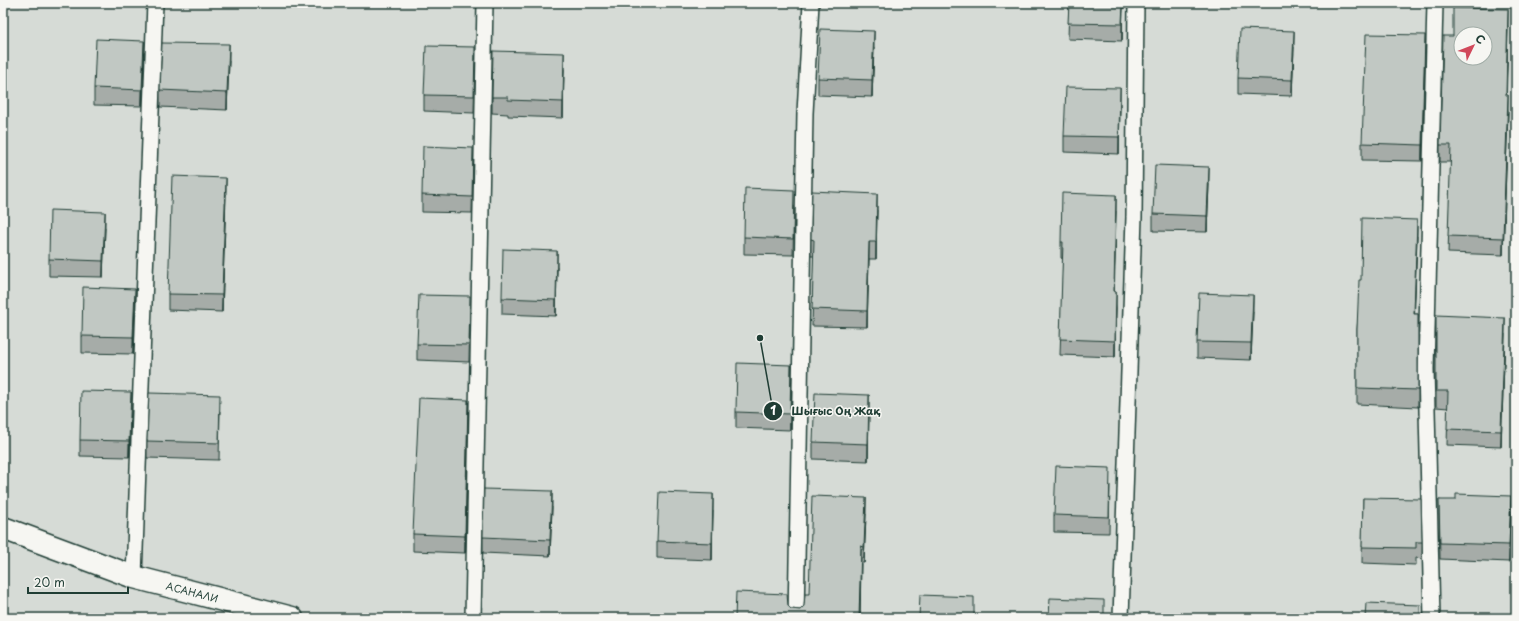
<svg xmlns="http://www.w3.org/2000/svg" width="1519" height="621" font-family="'Playpen Sans',sans-serif">
	<style>
		.green { fill: #d6dbd6; stroke: #7a8c85; fill-rule: evenodd }
		.lines { fill: none; stroke-linecap: round; stroke-linejoin: round }
		.service-casing { stroke: #1f3d34; stroke-width: 18 }
		.minor-casing { stroke: #1f3d34; stroke-width: 25 }
		.service { stroke: #f6f6f2; stroke-width: 15 }
		.minor { stroke: #f6f6f2; stroke-width: 22 }
		.wall { fill: #a6aca8; stroke: #1f3d34 }
		.shaded-wall { fill: #878c88; stroke: #1f3d34 }
		.building { fill: #c1c8c3; stroke: #1f3d34; fill-rule: evenodd }
		.labels { text-anchor: middle; stroke-width: 3; stroke-linejoin: round; paint-order: stroke }
		.street-label { font-size: 10px; fill: #1f3d34; stroke: #f6f6f2 }
		.leader { fill: none; stroke: #1f3d34; stroke-width: 1.5 }
		.callout-dot { fill: #1f3d34; stroke: #f6f6f2; stroke-width: 1.5 }
		.mark-label { font-size: 12px; text-anchor: middle; font-weight: bold; fill: #fff }
		.callout-label { font-size: 11px; text-anchor: middle; font-weight: bold; fill: #1f3d34; stroke: #f6f6f2; stroke-width: 3; stroke-linejoin: round; paint-order: stroke }
	</style>
	<rect width="100%" height="100%" fill="#f6f6f2"/>
	<filter id="ink" filterUnits="userSpaceOnUse"><feTurbulence type="fractalNoise" baseFrequency=".025" numOctaves="2"/><feDisplacementMap in="SourceGraphic" scale="8" xChannelSelector="R" yChannelSelector="G"/><feConvolveMatrix kernelMatrix="1 2 1 2 8 2 1 2 1" color-interpolation-filters="sRGB"/></filter>
	<g filter="url(#ink)">
		<path class="green" d="M 3,3 L 1516,3 L 1516,618 L 3,618 ZM 1461,34 L 1485,34 L 1485,58 L 1461,58 Z"/>
		<g class="lines">
			<defs>
				<g id="service">
					<path d="M 134,577 L 155,3"/>
					<path d="M 473,618 L 485,3"/>
					<path d="M 796,618 L 805,113 L 811,3"/>
					<path d="M 1121,618 L 1134,217 L 1136,3"/>
					<path d="M 1432,618 L 1426,369 L 1435,3"/>
				</g>
				<g id="minor">
					<path id="s1" d="M 3,528 L 134,577 L 292,618"/>
				</g>
			</defs>
			<use href="#service" class="service-casing"/>
			<use href="#minor" class="minor-casing"/>
			<use href="#service" class="service"/>
			<use href="#minor" class="minor"/>
		</g>
		<g class="wall">
			<path d="M 1069,3 L 1123,3 L 1122,41 L 1068,39 Z"/>
			<path d="M 1508,26 L 1506,95 L 1508,112 L 1503,255 L 1448,253 L 1451,162 L 1440,162 L 1440,145 L 1453,36 Z"/>
			<path d="M 1294,47 L 1292,96 L 1238,94 L 1238,78 Z"/>
			<path d="M 874,48 L 872,97 L 818,95 L 818,78 Z"/>
			<path d="M 1425,52 L 1422,161 L 1362,160 L 1362,143 Z"/>
			<path d="M 144,57 L 142,106 L 94,105 L 94,88 Z"/>
			<path d="M 229,61 L 227,110 L 160,107 L 160,90 Z"/>
			<path d="M 475,64 L 474,113 L 424,111 L 424,95 Z"/>
			<path d="M 564,69 L 563,118 L 508,116 L 508,114 L 492,113 L 492,97 Z"/>
			<path d="M 1120,105 L 1119,154 L 1064,152 L 1064,136 Z"/>
			<path d="M 473,164 L 472,213 L 422,212 L 422,195 Z"/>
			<path d="M 1209,184 L 1207,232 L 1153,231 L 1153,214 Z"/>
			<path d="M 226,194 L 222,312 L 168,310 L 168,294 Z"/>
			<path d="M 794,206 L 793,255 L 744,254 L 744,237 Z"/>
			<path d="M 877,210 L 876,259 L 869,259 L 867,327 L 812,326 L 814,256 L 811,256 L 811,239 Z"/>
			<path d="M 1116,211 L 1114,291 L 1116,308 L 1115,357 L 1060,355 L 1063,259 L 1061,258 L 1061,242 Z"/>
			<path d="M 105,228 L 103,277 L 49,276 L 49,259 Z"/>
			<path d="M 1417,236 L 1414,314 L 1418,314 L 1418,407 L 1357,404 L 1357,329 L 1361,280 Z"/>
			<path d="M 557,267 L 556,316 L 502,314 L 502,298 Z"/>
			<path d="M 135,305 L 133,354 L 82,353 L 82,336 Z"/>
			<path d="M 1253,311 L 1251,360 L 1197,358 L 1197,342 Z"/>
			<path d="M 470,313 L 469,362 L 417,360 L 417,344 Z"/>
			<path d="M 1436,315 L 1505,334 L 1501,447 L 1447,445 L 1448,408 L 1436,407 Z"/>
			<path d="M 791,381 L 790,430 L 736,428 L 736,412 Z"/>
			<path d="M 131,409 L 129,457 L 80,456 L 80,440 Z"/>
			<path d="M 220,411 L 219,460 L 147,458 L 147,441 Z"/>
			<path d="M 869,412 L 868,461 L 813,459 L 813,442 Z"/>
			<path d="M 468,416 L 465,553 L 413,551 L 413,534 Z"/>
			<path d="M 1110,485 L 1109,533 L 1054,532 L 1054,515 Z"/>
			<path d="M 1363,498 L 1422,542 L 1422,559 L 1416,558 L 1416,565 L 1362,563 Z"/>
			<path d="M 1439,500 L 1511,513 L 1509,562 L 1440,559 Z"/>
			<path d="M 552,507 L 550,556 L 483,553 L 483,537 Z"/>
			<path d="M 713,511 L 712,560 L 657,558 L 657,541 Z"/>
			<path d="M 866,514 L 864,563 L 861,563 L 860,618 L 735,618 L 788,606 L 791,609 L 800,610 L 804,606 L 809,594 Z"/>
		</g>
		<g class="shaded-wall">
			<path d="M 1123,3 L 1122,41 L 1122,24 Z"/>
			<path d="M 1508,9 L 1508,26 L 1506,112 L 1506,95 Z"/>
			<path d="M 874,31 L 874,48 L 872,97 L 872,80 Z"/>
			<path d="M 1294,31 L 1294,47 L 1292,96 L 1292,80 Z"/>
			<path d="M 1425,35 L 1425,52 L 1422,161 L 1422,145 Z"/>
			<path d="M 144,41 L 144,57 L 142,106 L 142,90 Z"/>
			<path d="M 229,44 L 229,61 L 227,110 L 227,93 Z"/>
			<path d="M 564,53 L 564,69 L 563,118 L 563,102 Z"/>
			<path d="M 1120,88 L 1120,105 L 1119,154 L 1119,137 Z"/>
			<path d="M 1508,95 L 1508,112 L 1503,255 L 1503,238 Z"/>
			<path d="M 1209,167 L 1209,184 L 1207,232 L 1207,216 Z"/>
			<path d="M 226,178 L 226,194 L 222,312 L 222,295 Z"/>
			<path d="M 877,194 L 877,210 L 876,259 L 876,242 Z"/>
			<path d="M 1116,195 L 1116,211 L 1114,308 L 1114,291 Z"/>
			<path d="M 105,212 L 105,228 L 103,277 L 103,261 Z"/>
			<path d="M 1417,220 L 1417,236 L 1414,331 L 1414,314 Z"/>
			<path d="M 869,242 L 869,259 L 867,327 L 867,311 Z"/>
			<path d="M 557,251 L 557,267 L 556,316 L 556,300 Z"/>
			<path d="M 135,289 L 135,305 L 133,354 L 133,337 Z"/>
			<path d="M 1116,292 L 1116,308 L 1115,357 L 1115,341 Z"/>
			<path d="M 1253,295 L 1253,311 L 1251,360 L 1251,343 Z"/>
			<path d="M 1505,318 L 1505,334 L 1501,447 L 1501,431 Z"/>
			<path d="M 791,365 L 791,381 L 790,430 L 790,414 Z"/>
			<path d="M 131,392 L 131,409 L 129,457 L 129,441 Z"/>
			<path d="M 869,395 L 869,412 L 868,461 L 868,444 Z"/>
			<path d="M 468,400 L 468,416 L 465,553 L 465,536 Z"/>
			<path d="M 552,491 L 552,507 L 550,556 L 550,540 Z"/>
			<path d="M 713,494 L 713,511 L 712,560 L 712,543 Z"/>
			<path d="M 1511,496 L 1511,513 L 1509,562 L 1509,545 Z"/>
			<path d="M 866,498 L 866,514 L 864,563 L 864,547 Z"/>
			<path d="M 861,546 L 860,618 L 859,618 Z"/>
		</g>
		<g class="building">
			<path d="M 1069,3 L 1123,3 L 1122,24 L 1068,23 Z"/>
			<path d="M 1453,8 L 1508,9 L 1506,95 L 1508,95 L 1503,238 L 1448,236 L 1451,145 L 1440,145 L 1443,36 L 1453,36 ZM 1461,34 L 1485,34 L 1485,58 L 1461,58 Z"/>
			<path d="M 820,29 L 874,31 L 872,80 L 818,78 Z"/>
			<path d="M 1240,29 L 1294,31 L 1292,80 L 1238,78 Z"/>
			<path d="M 1366,34 L 1425,35 L 1422,145 L 1362,143 Z"/>
			<path d="M 96,39 L 144,41 L 142,90 L 94,88 Z"/>
			<path d="M 162,43 L 229,44 L 227,93 L 160,90 Z"/>
			<path d="M 426,46 L 475,47 L 474,96 L 424,95 Z"/>
			<path d="M 493,51 L 564,53 L 563,102 L 508,100 L 508,97 L 492,97 Z"/>
			<path d="M 1066,87 L 1120,88 L 1119,137 L 1064,136 Z"/>
			<path d="M 423,146 L 473,148 L 472,197 L 422,195 Z"/>
			<path d="M 1155,165 L 1209,167 L 1207,216 L 1153,214 Z"/>
			<path d="M 172,176 L 226,178 L 222,295 L 168,294 Z"/>
			<path d="M 745,188 L 794,190 L 793,239 L 744,237 Z"/>
			<path d="M 812,191 L 877,194 L 876,242 L 869,242 L 867,311 L 812,309 L 814,240 L 811,239 Z"/>
			<path d="M 1062,193 L 1116,195 L 1114,291 L 1116,292 L 1115,341 L 1060,339 L 1063,242 L 1061,242 Z"/>
			<path d="M 50,210 L 105,212 L 103,261 L 49,259 Z"/>
			<path d="M 1362,218 L 1417,220 L 1414,314 L 1418,314 L 1418,390 L 1357,388 L 1357,329 L 1359,280 L 1361,280 Z"/>
			<path d="M 503,249 L 557,251 L 556,300 L 502,298 Z"/>
			<path d="M 83,287 L 135,289 L 133,337 L 82,336 Z"/>
			<path d="M 1199,293 L 1253,295 L 1251,343 L 1197,342 Z"/>
			<path d="M 419,295 L 470,296 L 469,345 L 417,344 Z"/>
			<path d="M 1436,315 L 1505,318 L 1501,431 L 1447,429 L 1448,391 L 1436,391 Z"/>
			<path d="M 737,363 L 791,365 L 790,414 L 736,412 Z"/>
			<path d="M 81,391 L 131,392 L 129,441 L 80,440 Z"/>
			<path d="M 149,393 L 220,395 L 219,443 L 147,441 Z"/>
			<path d="M 815,393 L 869,395 L 868,444 L 813,442 Z"/>
			<path d="M 419,398 L 468,400 L 465,536 L 413,534 Z"/>
			<path d="M 1056,466 L 1110,468 L 1109,517 L 1054,515 Z"/>
			<path d="M 484,489 L 552,491 L 550,540 L 483,537 Z"/>
			<path d="M 659,492 L 713,494 L 712,543 L 657,541 Z"/>
			<path d="M 1456,494 L 1511,496 L 1509,545 L 1440,543 L 1439,500 L 1456,500 Z"/>
			<path d="M 812,496 L 866,498 L 864,547 L 861,546 L 859,618 L 735,618 L 736,592 L 787,594 L 788,606 L 791,609 L 800,610 L 804,606 L 805,594 L 809,594 Z"/>
			<path d="M 1363,498 L 1421,499 L 1422,542 L 1416,542 L 1416,548 L 1362,547 Z"/>
			<path d="M 920,595 L 974,597 L 974,618 L 919,618 Z"/>
			<path d="M 1050,598 L 1104,600 L 1104,618 L 1049,618 Z"/>
			<path d="M 1366,603 L 1420,605 L 1420,618 L 1365,618 Z"/>
		</g>
	</g>
	<g class="labels">
		<g class="street-label">
			<text dy="4" stroke="none"><textPath href="#s1" startOffset="200">АСАНАЛИ</textPath></text>
		</g>
	</g>
	<path class="leader" d="M760 338L773 411"/>
	<g class="callout-dot">
		<circle cx="760" cy="338" r="4"/>
		<circle cx="773" cy="411" r="10"/>
	</g>
	<g class="mark-label">
		<text x="773" y="415">1</text>
	</g>
	<g class="callout-label">
		<text x="836" y="415">Шығыс Оң Жақ</text>
	</g>
	<rect width="1519" height="621" fill="none" stroke="#f6f6f2" stroke-width="16"/>
	<rect x="8" y="8" width="1503" height="605" fill="none" stroke="#1f3d34" stroke-width="1.5" filter="url(#ink)"/>
	<g transform="translate(1473 46) rotate(47)"><circle r="19" fill="#f6f6f2" stroke="#a0aca6"/>
	<path d="M0-3L7 15L0 10L-7 15Z" fill="#d1495b"/>
	<text y="-6" font-size="11" font-weight="bold" text-anchor="middle" fill="#1f3d34">С</text>
	</g>
	<path d="M28 587v6h100v-6" fill="none" stroke="#1f3d34" stroke-width="2"/>
	<text x="34" y="587" font-size="12" fill="#1f3d34" stroke="#f6f6f2" stroke-width="3" paint-order="stroke">20 m</text>
</svg>
